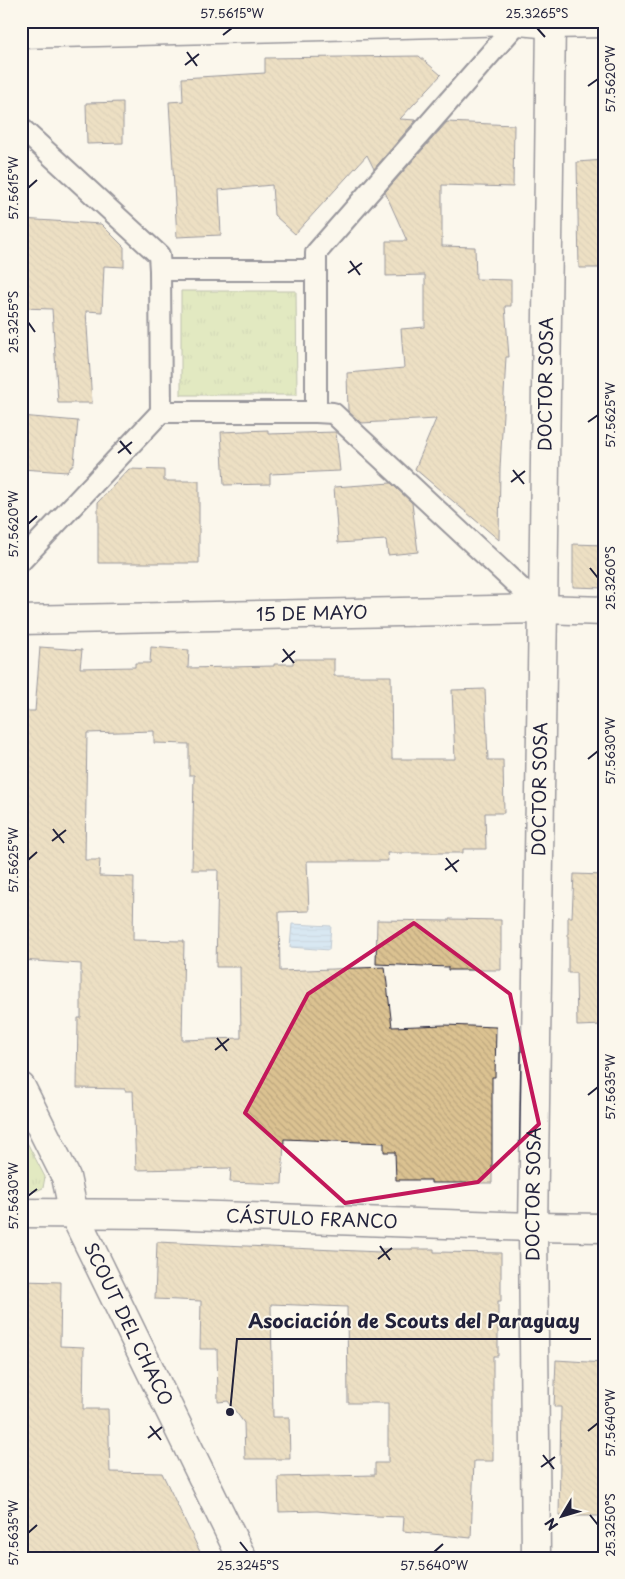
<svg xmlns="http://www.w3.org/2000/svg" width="625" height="1579" font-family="'Playpen Sans',sans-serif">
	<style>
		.park { fill: url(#park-tufts); stroke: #727c64 }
		.water { fill: url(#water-rules); stroke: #768dac }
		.building { fill: url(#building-back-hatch); stroke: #22223b; fill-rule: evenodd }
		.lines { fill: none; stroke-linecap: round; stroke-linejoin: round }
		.service-casing { stroke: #22223b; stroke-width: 24 }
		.minor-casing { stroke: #22223b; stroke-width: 31 }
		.tertiary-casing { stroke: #22223b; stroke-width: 31 }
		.service { stroke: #fbf7ec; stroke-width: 20 }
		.minor { stroke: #fbf7ec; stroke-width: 28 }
		.tertiary { stroke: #fbf7ec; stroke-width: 28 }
		.marked { fill: none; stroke: #c2185b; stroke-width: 4; stroke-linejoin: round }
		.ticks { fill: none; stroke: #22223b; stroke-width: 2 }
		.labels { text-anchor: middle; stroke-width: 4; stroke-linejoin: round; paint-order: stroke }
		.street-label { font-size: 18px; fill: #22223b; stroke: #fbf7ec }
		.leader { fill: none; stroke: #22223b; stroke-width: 2 }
		.callout-dot { fill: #22223b; stroke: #fbf7ec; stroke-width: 2 }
		.callout-label { font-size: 19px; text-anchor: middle; font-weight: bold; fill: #22223b; stroke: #fbf7ec; stroke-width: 4; stroke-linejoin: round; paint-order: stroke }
		.neatline { fill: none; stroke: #22223b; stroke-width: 2 }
		.ticks-label { font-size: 12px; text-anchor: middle; fill: #22223b }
	</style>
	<defs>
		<pattern id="park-tufts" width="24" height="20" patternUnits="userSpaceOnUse" patternTransform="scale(1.25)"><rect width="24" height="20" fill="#c3d78c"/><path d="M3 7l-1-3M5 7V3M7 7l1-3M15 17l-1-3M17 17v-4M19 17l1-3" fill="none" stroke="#a7b87a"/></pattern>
		<pattern id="water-rules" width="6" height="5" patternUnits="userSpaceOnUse" patternTransform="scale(1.25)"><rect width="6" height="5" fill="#aed4f8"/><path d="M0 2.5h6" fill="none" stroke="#95b6d6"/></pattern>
		<pattern id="building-back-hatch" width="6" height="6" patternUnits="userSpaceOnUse" patternTransform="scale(1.25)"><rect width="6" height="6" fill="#dbc291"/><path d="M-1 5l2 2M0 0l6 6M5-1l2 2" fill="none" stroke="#bca67e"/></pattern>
	</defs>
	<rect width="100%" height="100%" fill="#fbf7ec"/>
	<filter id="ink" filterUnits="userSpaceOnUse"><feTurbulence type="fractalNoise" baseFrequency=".02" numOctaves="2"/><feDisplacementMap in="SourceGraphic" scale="10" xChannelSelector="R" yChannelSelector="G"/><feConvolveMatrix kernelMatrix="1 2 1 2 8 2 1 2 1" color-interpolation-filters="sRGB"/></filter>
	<g filter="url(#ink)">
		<g class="park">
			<path d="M 181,291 L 296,291 L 297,395 L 181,395 Z"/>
			<path d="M 21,1131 L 45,1177 L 43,1188 L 36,1191 L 21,1190 Z"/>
		</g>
		<path class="water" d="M 292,924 L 331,926 L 329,950 L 290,947 Z"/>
		<g class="building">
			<path d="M 419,56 L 441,75 L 400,119 L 416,120 L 374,169 L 367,155 L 295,234 L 274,215 L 272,185 L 219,190 L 221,235 L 177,237 L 169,102 L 183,101 L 182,78 L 265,73 L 265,58 Z"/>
			<path d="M 123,102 L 123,143 L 87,144 L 86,103 Z"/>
			<path d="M 447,122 L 514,125 L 513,187 L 442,185 L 442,246 L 475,247 L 476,279 L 511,280 L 511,306 L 505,306 L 509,357 L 506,357 L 500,469 L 499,540 L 415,469 L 436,419 L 361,423 L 348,411 L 347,373 L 404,368 L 401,329 L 425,327 L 425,275 L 386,276 L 386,241 L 407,241 L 385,192 Z"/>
			<path d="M 604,160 L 604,268 L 579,268 L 577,162 Z"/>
			<path d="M 21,219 L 101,224 L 124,247 L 124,267 L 104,266 L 102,312 L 86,311 L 92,403 L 58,403 L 52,309 L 21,308 Z"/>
			<path d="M 21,416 L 78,421 L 74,463 L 67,472 L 21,469 Z"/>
			<path d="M 268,430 L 268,434 L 336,432 L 340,471 L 270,474 L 270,484 L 224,485 L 221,432 Z"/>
			<path d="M 129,469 L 164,470 L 164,481 L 199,481 L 199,563 L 98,563 L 98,502 Z"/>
			<path d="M 391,483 L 412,503 L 418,552 L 388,555 L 386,540 L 338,543 L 334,487 Z"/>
			<path d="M 573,544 L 604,545 L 604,588 L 573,587 Z"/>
			<path d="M 40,647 L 82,650 L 80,668 L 135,667 L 135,663 L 150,663 L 151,647 L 189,650 L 188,668 L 274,666 L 274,664 L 293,664 L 293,659 L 334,659 L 334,676 L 391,676 L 392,759 L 455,759 L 452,690 L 485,689 L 488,760 L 503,760 L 504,813 L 485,813 L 486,849 L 463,849 L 463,853 L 387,853 L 388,861 L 307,861 L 309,911 L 279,912 L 280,971 L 385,967 L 392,1027 L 445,1025 L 496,1027 L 495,1077 L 492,1077 L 492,1183 L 431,1183 L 431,1180 L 396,1180 L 395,1152 L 384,1152 L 384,1143 L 284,1139 L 282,1184 L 230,1182 L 231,1168 L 136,1170 L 133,1091 L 125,1091 L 125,1089 L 77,1088 L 78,1018 L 81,1018 L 81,964 L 21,960 L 21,711 L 35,711 ZM 154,731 L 154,743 L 189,744 L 189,775 L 194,775 L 192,870 L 218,870 L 216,967 L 240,967 L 241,1038 L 182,1040 L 184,941 L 133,940 L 134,877 L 99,876 L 100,860 L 85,860 L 87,733 Z"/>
			<path d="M 574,874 L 604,875 L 604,1025 L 577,1026 L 576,973 L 568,973 L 568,917 L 572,917 Z"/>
			<path d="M 449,919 L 501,920 L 501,970 L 448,970 L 448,967 L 376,964 L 377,920 L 449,921 Z"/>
			<path d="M 157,1242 L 380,1252 L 380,1249 L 434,1249 L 434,1252 L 501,1253 L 501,1301 L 498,1301 L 498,1356 L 493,1356 L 493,1461 L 474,1461 L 471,1538 L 403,1531 L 404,1517 L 375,1516 L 317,1511 L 279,1512 L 278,1477 L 375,1475 L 375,1463 L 388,1463 L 388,1403 L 348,1403 L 347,1307 L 271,1304 L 273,1417 L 289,1417 L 290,1459 L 245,1459 L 244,1423 L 228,1401 L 218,1402 L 217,1349 L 200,1349 L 201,1301 L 155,1299 Z"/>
			<path d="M 21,1281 L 61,1282 L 60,1346 L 84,1347 L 83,1409 L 108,1409 L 110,1472 L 162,1473 L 203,1558 L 21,1558 Z"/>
			<path d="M 556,1360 L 604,1363 L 604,1516 L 559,1516 L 561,1407 L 554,1407 Z"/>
		</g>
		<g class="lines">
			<defs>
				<g id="service">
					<path d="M 21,128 L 159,255 L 160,270"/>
					<path d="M 316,270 L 160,270 L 161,412 L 316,412 L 316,253 L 519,21"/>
					<path d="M 316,412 L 333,413 L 543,609"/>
					<path d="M 21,561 L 161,412"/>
				</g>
				<g id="minor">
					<path d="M 21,34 L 519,21 L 551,24 L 604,23"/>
					<path id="s1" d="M 21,620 L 543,609 L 604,611"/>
					<path id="s2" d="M 21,1087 L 66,1177 L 74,1214 L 242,1558"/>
					<path d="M 533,1227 L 604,1228"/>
				</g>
				<g id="tertiary">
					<path id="s3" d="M 21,1213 L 161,1214 L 533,1227"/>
					<path id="s4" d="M 536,1558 L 533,1227 L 543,609 L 551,21"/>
				</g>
			</defs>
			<use href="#service" class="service-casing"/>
			<use href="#minor" class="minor-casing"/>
			<use href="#tertiary" class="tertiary-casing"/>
			<use href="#service" class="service"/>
			<use href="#minor" class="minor"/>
			<use href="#tertiary" class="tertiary"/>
		</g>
	</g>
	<path d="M0 0H625V1579H0ZM 414,923 L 510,994 L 539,1124 L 478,1182 L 345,1203 L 245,1113 L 308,994 Z" fill="#fbf7ec" fill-opacity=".55" fill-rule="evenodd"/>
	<path class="marked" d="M 414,923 L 510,994 L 539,1124 L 478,1182 L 345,1203 L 245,1113 L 308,994 Z"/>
	<path class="ticks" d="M 537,28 L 545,37M 223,35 L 232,28M 187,52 L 197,66M 185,65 L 199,54M 588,86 L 598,79M 28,188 L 37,180M 350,261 L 360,275M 348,273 L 362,263M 28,322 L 35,332M 588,422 L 598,415M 120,441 L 131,454M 118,453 L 132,442M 513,470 L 524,484M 511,482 L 525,471M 28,524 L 37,516M 590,568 L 598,578M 283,649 L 294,663M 282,662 L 295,651M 588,759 L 598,751M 53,829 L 64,843M 52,841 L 66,830M 446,858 L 457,872M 28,860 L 37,852M 445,870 L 459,860M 217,1038 L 227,1051M 215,1050 L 229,1039M 588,1095 L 598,1087M 28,1196 L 37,1189M 380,1246 L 390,1260M 378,1259 L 392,1248M 150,1426 L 161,1440M 588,1431 L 598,1423M 148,1438 L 162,1427M 543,1455 L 554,1469M 541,1467 L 555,1457M 590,1515 L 598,1525M 28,1533 L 37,1525M 240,1542 L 248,1552M 434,1552 L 443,1544"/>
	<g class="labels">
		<g class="street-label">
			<text dy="6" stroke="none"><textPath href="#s4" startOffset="1174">DOCTOR SOSA</textPath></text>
			<text dy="6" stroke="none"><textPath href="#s1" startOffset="291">15 DE MAYO</textPath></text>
			<text dy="6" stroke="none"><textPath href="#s4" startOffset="769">DOCTOR SOSA</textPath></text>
			<text dy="6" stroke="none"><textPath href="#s4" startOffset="364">DOCTOR SOSA</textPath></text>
			<text dy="6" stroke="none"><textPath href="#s3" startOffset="291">CÁSTULO FRANCO</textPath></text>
			<text dy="6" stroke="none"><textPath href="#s2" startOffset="261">SCOUT DEL CHACO</textPath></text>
		</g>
	</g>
	<path class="leader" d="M230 1412L237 1339H591"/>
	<circle class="callout-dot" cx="230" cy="1412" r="5"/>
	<g class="callout-label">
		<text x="414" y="1328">Asociación de Scouts del Paraguay</text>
	</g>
	<rect width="625" height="1579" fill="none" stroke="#fbf7ec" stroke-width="55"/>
	<g transform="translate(562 1516) rotate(232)" stroke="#fbf7ec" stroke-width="4" paint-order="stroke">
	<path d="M0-4L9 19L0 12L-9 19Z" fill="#22223b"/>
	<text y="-8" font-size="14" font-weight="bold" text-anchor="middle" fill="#22223b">N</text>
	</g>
	<rect x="28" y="28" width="570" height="1524" class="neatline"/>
	<g class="ticks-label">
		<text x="232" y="18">57.5615°W</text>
		<text x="537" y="18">25.3265°S</text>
		<text transform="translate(611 79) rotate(-90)" y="4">57.5620°W</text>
		<text transform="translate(14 188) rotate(-90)" y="4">57.5615°W</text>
		<text transform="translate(14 322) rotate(-90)" y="4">25.3255°S</text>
		<text transform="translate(611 415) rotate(-90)" y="4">57.5625°W</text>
		<text transform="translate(14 524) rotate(-90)" y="4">57.5620°W</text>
		<text transform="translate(611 578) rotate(-90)" y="4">25.3260°S</text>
		<text transform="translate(611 751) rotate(-90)" y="4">57.5630°W</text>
		<text transform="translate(14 860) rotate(-90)" y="4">57.5625°W</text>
		<text transform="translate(611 1087) rotate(-90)" y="4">57.5635°W</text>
		<text transform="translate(14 1196) rotate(-90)" y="4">57.5630°W</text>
		<text transform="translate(611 1423) rotate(-90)" y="4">57.5640°W</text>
		<text transform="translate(611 1525) rotate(-90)" y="4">25.3250°S</text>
		<text transform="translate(14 1533) rotate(-90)" y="4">57.5635°W</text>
		<text x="248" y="1570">25.3245°S</text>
		<text x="434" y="1570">57.5640°W</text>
	</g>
</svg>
